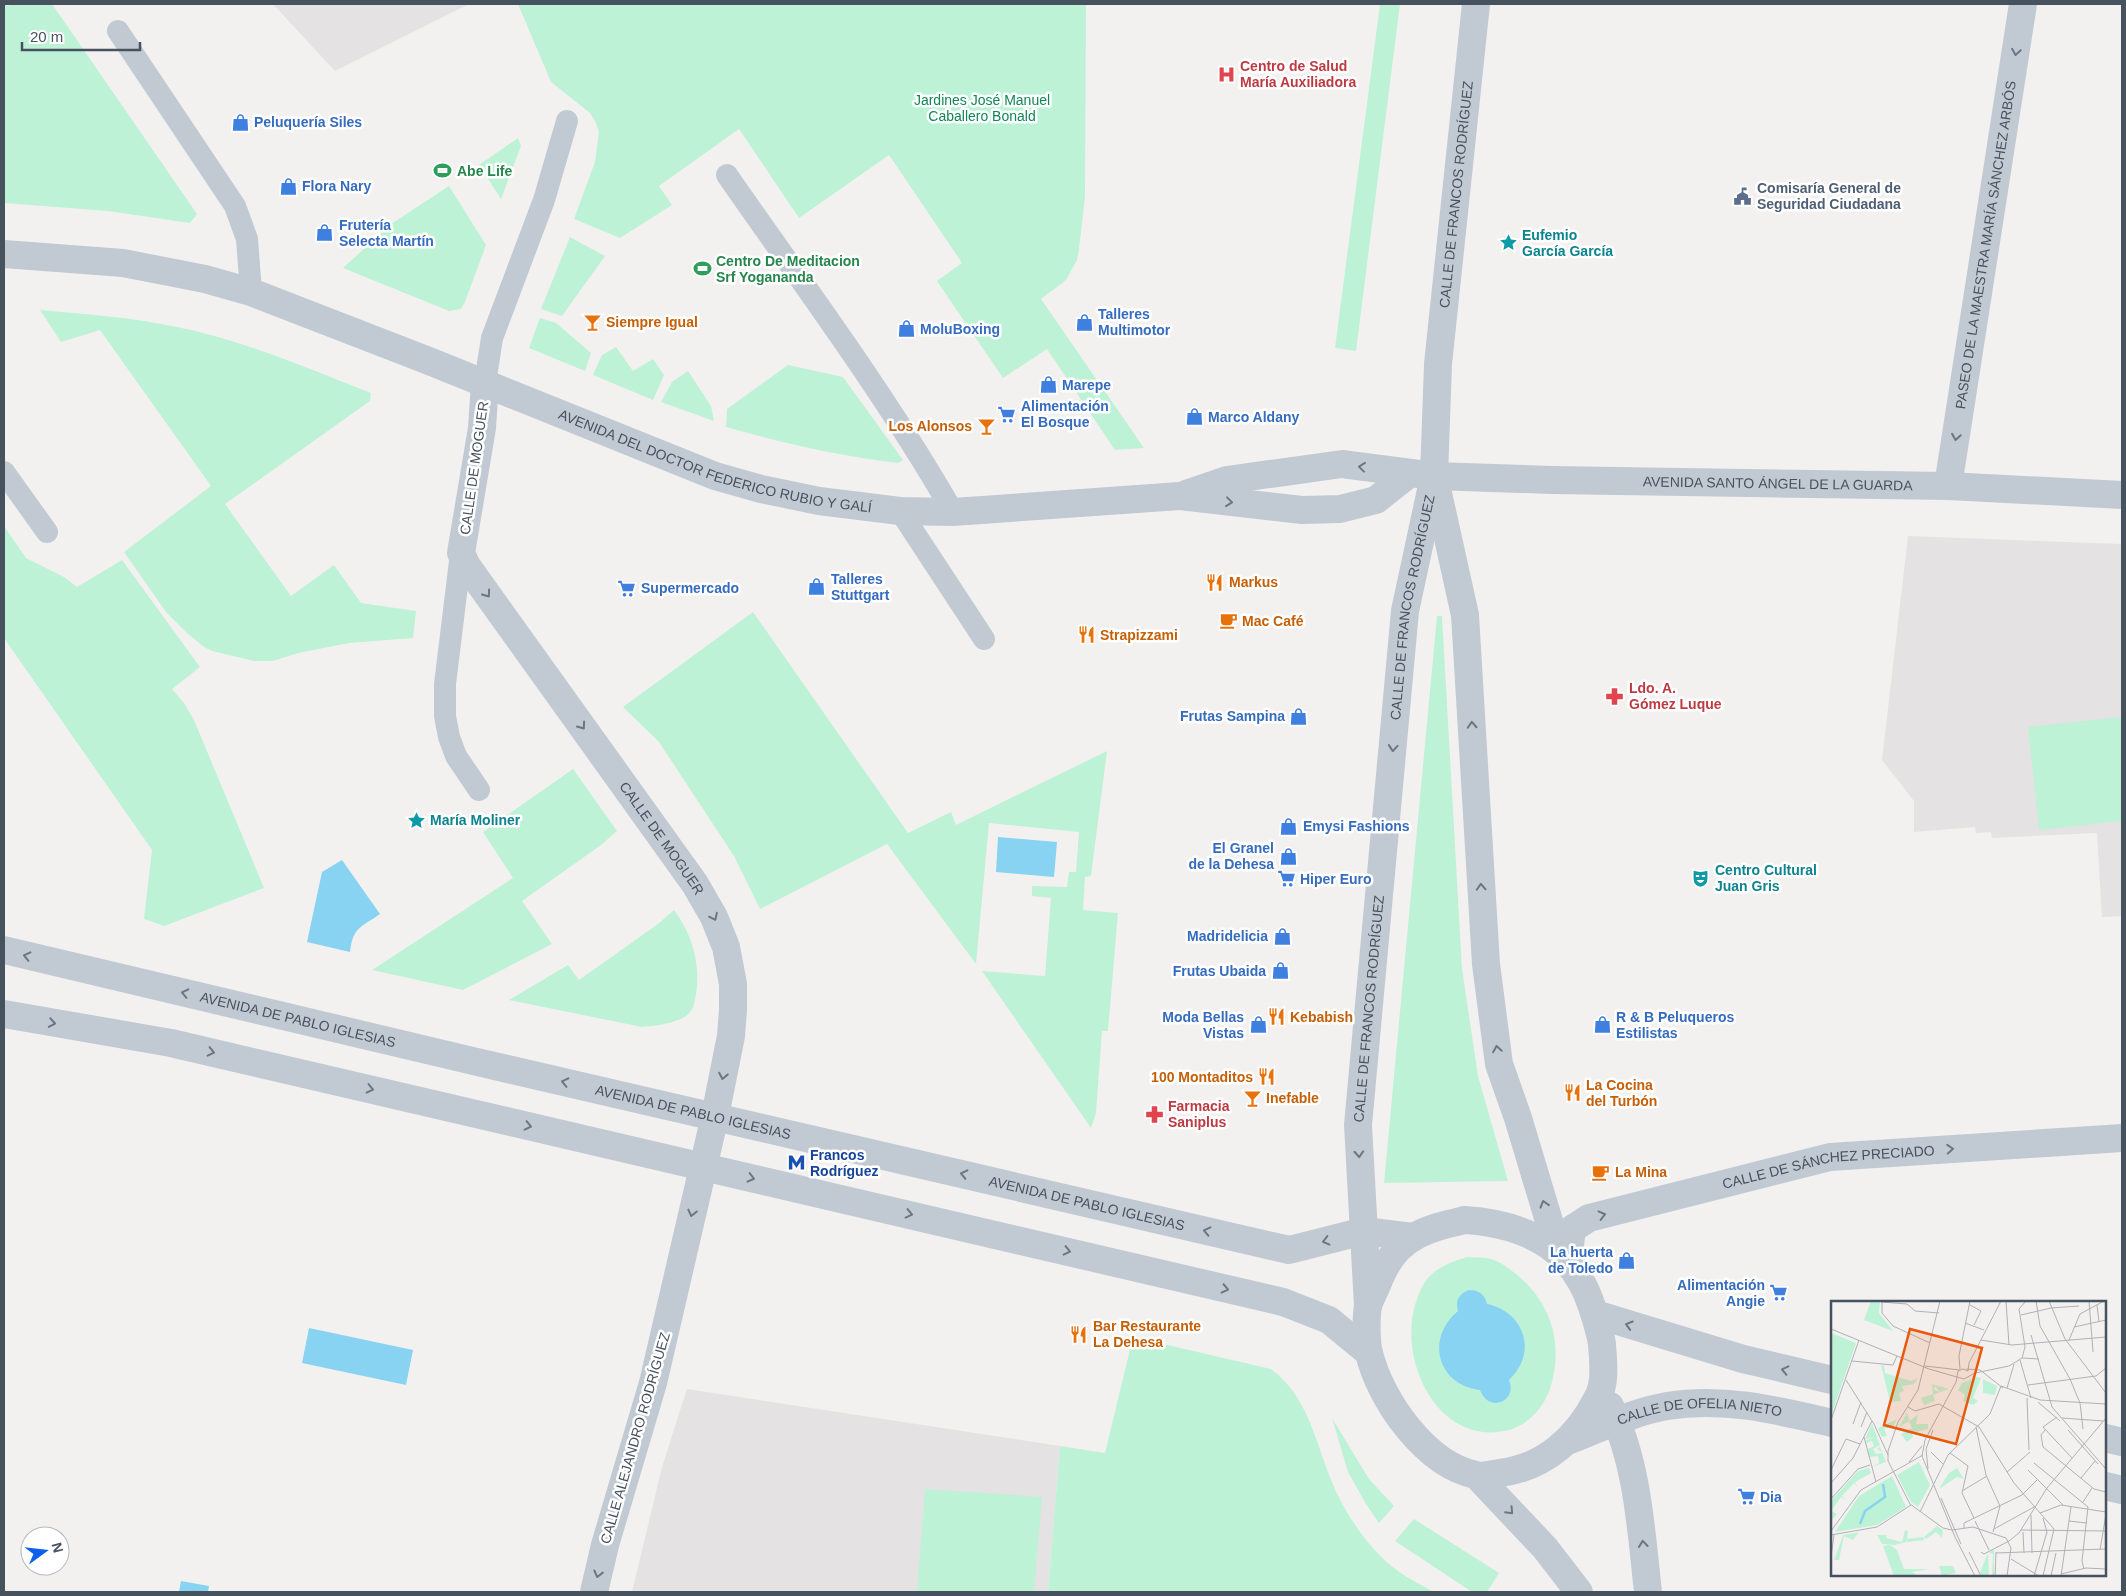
<svg xmlns="http://www.w3.org/2000/svg" width="2126" height="1596" font-family="Helvetica,sans-serif">
	<style>
		.education { fill: #e4e2e2 }
		.green { fill: #bdf2d6 }
		.water { fill: #88d3f1 }
		.lines { fill: none; stroke-linecap: round; stroke-linejoin: round }
		.service { stroke: #c1cad3; stroke-width: 22 }
		.minor { stroke: #c1cad3; stroke-width: 28 }
		.tertiary { stroke: #c1cad3; stroke-width: 28 }
		.oneway { stroke: #6c7682 }
		.labels { text-anchor: middle; stroke-width: 5; stroke-linejoin: round; paint-order: stroke }
		.health-label { font-size: 14px; font-weight: bold; fill: #be3a42; stroke: #fff; text-anchor: start }
		.park-label { font-size: 14px; fill: #128755; stroke: #fff }
		.shop-label { font-size: 14px; font-weight: bold; fill: #366cbe; stroke: #fff; text-anchor: start }
		.leisure-label { font-size: 14px; font-weight: bold; fill: #27864d; stroke: #fff; text-anchor: start }
		.service-label { font-size: 14px; font-weight: bold; fill: #4e5e75; stroke: #fff; text-anchor: start }
		.street-label { font-size: 14px; fill: #47525f; stroke: #fff }
		.culture-label { font-size: 14px; font-weight: bold; fill: #0d838f; stroke: #fff; text-anchor: start }
		.food-label { font-size: 14px; font-weight: bold; fill: #c56008; stroke: #fff; text-anchor: start }
		.transit-label { font-size: 14px; font-weight: bold; fill: #164399; stroke: #fff; text-anchor: start }
		.inset-river { fill: none; stroke: #88d3f1; stroke-width: 2.5 }
		.inset-road { fill: none; stroke: #aeb1b6; stroke-width: 1 }
		.view { fill: #e8590c; fill-opacity: 0.15; stroke: #e8590c; stroke-width: 2.5 }
		.inset-edge { fill: none; stroke: #47525f; stroke-width: 2.5 }
	</style>
	<rect width="100%" height="100%" fill="#f3f1f0"/>
	<g class="education">
		<path d="M 273,4 L 469,4 L 335,71 Z"/>
		<path d="M 1908,536 L 2122,544 L 2122,916 L 2102,917 L 2097,833 L 1992,838 L 1991,832 L 1976,833 L 1975,827 L 1914,832 L 1914,801 L 1882,760 Z"/>
		<path d="M 687,1389 L 1060,1446 L 1048,1592 L 632,1592 L 662,1467 Z"/>
	</g>
	<g class="green">
		<path d="M 4,4 L 8,6 L 11,4 L 52,4 L 197,214 L 190,223 L 108,211 L 4,203 Z"/>
		<path d="M 518,4 L 1086,4 L 1085,197 L 1079,249 L 1077,260 L 1066,280 L 1041,299 L 1144,448 L 1115,450 L 1047,349 L 1003,378 L 937,281 L 962,263 L 889,155 L 799,218 L 739,129 L 659,186 L 672,205 L 620,238 L 574,219 L 595,162 L 599,132 L 596,123 L 590,113 L 551,82 Z"/>
		<path d="M 1380,4 L 1400,4 L 1356,351 L 1335,348 Z"/>
		<path d="M 518,138 L 521,146 L 501,199 L 479,165 Z"/>
		<path d="M 449,186 L 486,245 L 465,302 L 461,309 L 449,311 L 343,268 L 391,224 Z"/>
		<path d="M 570,237 L 605,256 L 562,316 L 541,309 Z"/>
		<path d="M 40,310 C 84,314 129,317 172,326 C 241,339 306,368 371,393 L 370,401 L 225,504 L 291,596 L 334,565 L 361,603 L 416,611 L 413,638 L 349,643 L 298,653 L 273,661 L 254,661 L 212,651 L 204,647 L 187,633 L 166,612 L 124,552 L 211,486 L 100,330 L 61,342 Z"/>
		<path d="M 540,318 L 556,323 L 591,353 L 585,371 L 529,348 Z"/>
		<path d="M 616,347 L 633,371 L 653,359 L 664,375 L 653,400 L 593,375 L 602,355 Z"/>
		<path d="M 788,365 L 843,377 L 903,460 L 898,463 C 839,456 783,443 726,427 L 727,409 Z"/>
		<path d="M 688,371 L 711,406 L 714,421 L 661,402 L 672,382 Z"/>
		<path d="M 4,526 L 26,558 L 64,577 L 77,587 L 122,560 L 200,667 L 172,689 L 184,703 L 194,720 L 264,888 L 164,926 L 144,919 L 152,850 L 4,638 Z"/>
		<path d="M 753,612 L 908,833 L 951,812 L 956,825 L 1107,751 L 1091,876 L 1085,877 L 1083,910 L 1118,913 L 1108,1031 L 1102,1031 L 1096,1113 L 1091,1128 L 982,971 L 1045,976 L 1051,898 L 1032,896 L 1032,886 L 1067,887 L 1069,872 L 1076,872 L 1079,832 L 989,823 L 976,964 L 887,844 L 760,909 L 734,856 L 659,742 L 623,707 Z"/>
		<path d="M 1437,616 L 1442,616 L 1462,969 L 1478,1076 L 1508,1181 L 1384,1183 Z"/>
		<path d="M 2122,717 L 2122,821 L 2039,830 L 2028,727 Z"/>
		<path d="M 573,769 L 617,831 L 601,845 L 522,901 L 552,944 L 463,990 L 372,970 L 513,878 L 483,832 Z"/>
		<path d="M 674,910 C 692,934 701,964 696,994 C 695,1000 694,1008 690,1012 C 682,1023 655,1026 642,1027 L 509,1000 L 568,965 L 579,980 L 658,924 Z"/>
		<path d="M 1467,1257 C 1474,1258 1480,1257 1486,1258 C 1498,1260 1507,1267 1516,1274 C 1552,1303 1564,1345 1550,1389 C 1543,1408 1529,1424 1509,1430 C 1440,1448 1398,1363 1415,1305 C 1419,1293 1423,1281 1433,1273 C 1444,1264 1455,1261 1467,1257 Z"/>
		<path d="M 1133,1337 L 1271,1369 C 1308,1396 1315,1441 1332,1482 C 1345,1514 1369,1550 1398,1571 C 1409,1579 1422,1585 1434,1592 L 1048,1592 L 1060,1446 L 1105,1453 Z"/>
		<path d="M 1332,1418 L 1369,1479 L 1394,1506 L 1379,1523 L 1366,1504 L 1348,1472 Z"/>
		<path d="M 925,1489 L 1042,1497 L 1034,1592 L 917,1592 Z"/>
		<path d="M 1414,1519 L 1499,1573 L 1487,1592 L 1472,1592 L 1395,1541 Z"/>
	</g>
	<g class="water">
		<path d="M 998,837 L 1057,842 L 1054,877 L 996,872 Z"/>
		<path d="M 342,860 L 380,914 C 360,928 353,927 350,952 L 307,942 L 322,872 Z"/>
		<path d="M 1469,1290 C 1478,1290 1485,1294 1487,1304 C 1525,1312 1538,1353 1509,1380 C 1518,1401 1489,1414 1480,1390 C 1437,1385 1425,1338 1458,1311 C 1455,1300 1459,1294 1469,1290 Z"/>
		<path d="M 309,1328 L 413,1350 L 406,1385 L 302,1363 Z"/>
		<path d="M 181,1581 L 209,1586 L 208,1592 L 179,1592 Z"/>
	</g>
	<g class="lines">
		<g class="service">
			<path d="M 118,31 L 235,206 L 247,239 L 251,292"/>
			<path d="M 727,175 C 804,286 886,395 953,512"/>
			<path d="M 485,383 L 492,338 L 544,200 L 567,121"/>
			<path d="M 4,472 L 47,532"/>
			<path d="M 900,511 L 984,639"/>
			<path d="M 461,553 L 445,684 L 445,716 L 449,737 L 456,756 L 479,790"/>
		</g>
		<g class="minor">
			<path id="s1" d="M 4,254 L 123,263 L 205,279 L 251,292 L 429,361 L 715,476 L 761,489 L 819,501 L 900,511 L 953,512 L 1180,496 L 1302,510 L 1340,509 L 1376,500 L 1410,473"/>
			<path id="s2" d="M 485,383 L 482,428 L 461,553 L 467,566 L 695,884 L 714,917 L 726,947 L 733,984 L 733,1010 L 731,1036 L 715,1116 L 653,1383 L 605,1545 L 594,1592"/>
			<path id="s3" d="M 1948,486 L 2023,4"/>
			<path id="s4" d="M 1186,494 L 1227,480 L 1342,464 L 1434,476 L 1552,480 L 1948,486 L 2122,495"/>
			<path id="s5" d="M 1568,1261 L 1572,1229 L 1589,1218 L 1830,1157 L 2122,1138"/>
		</g>
		<g class="tertiary">
			<path d="M 1436,484 L 1465,615 L 1486,964 L 1499,1064 L 1518,1118 L 1558,1251"/>
			<path id="s6" d="M 4,950 L 473,1061 L 1289,1250 L 1364,1231 L 1413,1237"/>
			<path d="M 4,1014 L 171,1043 L 1283,1302 L 1329,1320 L 1368,1352"/>
			<path d="M 1465,1220 C 1525,1224 1573,1247 1592,1307 C 1596,1319 1600,1331 1602,1344 C 1603,1361 1606,1382 1598,1397 C 1578,1437 1545,1468 1499,1473 C 1492,1474 1482,1477 1476,1475 C 1426,1465 1380,1400 1369,1353 C 1366,1343 1366,1316 1368,1306 C 1370,1299 1374,1292 1377,1285 C 1384,1266 1395,1247 1414,1237 C 1429,1228 1448,1224 1465,1220 Z"/>
			<path id="s7" d="M 1368,1306 L 1358,1125 L 1405,611 L 1434,476 L 1438,364 L 1476,4"/>
			<path d="M 1595,1314 L 1743,1359 L 1832,1380"/>
			<path d="M 1610,1406 C 1638,1464 1641,1530 1648,1592"/>
			<path d="M 2105,1438 L 2122,1442"/>
			<path id="s8" d="M 1570,1440 C 1601,1428 1633,1412 1667,1406 C 1725,1397 1776,1410 1832,1423"/>
			<path d="M 1477,1476 L 1545,1548 L 1579,1592"/>
			<path d="M 2105,1486 L 2122,1490"/>
		</g>
	</g>
	<defs><path id="oneway-chevron" d="M-2-3.5L2.5 0L-2 3.5" fill="none" stroke-width="1.6" stroke-linecap="round" stroke-linejoin="round" transform="scale(1.25)"/></defs>
	<g class="oneway">
		<use href="#oneway-chevron" transform="translate(2016 52) rotate(99)"/>
		<use href="#oneway-chevron" transform="translate(1956 437) rotate(99)"/>
		<use href="#oneway-chevron" transform="translate(1362 467) rotate(-173)"/>
		<use href="#oneway-chevron" transform="translate(1229 502) rotate(7)"/>
		<use href="#oneway-chevron" transform="translate(487 594) rotate(54)"/>
		<use href="#oneway-chevron" transform="translate(1472 725) rotate(-93)"/>
		<use href="#oneway-chevron" transform="translate(582 726) rotate(54)"/>
		<use href="#oneway-chevron" transform="translate(1393 748) rotate(95)"/>
		<use href="#oneway-chevron" transform="translate(1481 887) rotate(-93)"/>
		<use href="#oneway-chevron" transform="translate(714 917) rotate(64)"/>
		<use href="#oneway-chevron" transform="translate(27 956) rotate(-167)"/>
		<use href="#oneway-chevron" transform="translate(185 993) rotate(-167)"/>
		<use href="#oneway-chevron" transform="translate(52 1023) rotate(10)"/>
		<use href="#oneway-chevron" transform="translate(1497 1049) rotate(-99)"/>
		<use href="#oneway-chevron" transform="translate(211 1052) rotate(13)"/>
		<use href="#oneway-chevron" transform="translate(723 1076) rotate(101)"/>
		<use href="#oneway-chevron" transform="translate(565 1082) rotate(-167)"/>
		<use href="#oneway-chevron" transform="translate(370 1089) rotate(13)"/>
		<use href="#oneway-chevron" transform="translate(528 1126) rotate(13)"/>
		<use href="#oneway-chevron" transform="translate(1950 1149) rotate(-4)"/>
		<use href="#oneway-chevron" transform="translate(1359 1154) rotate(87)"/>
		<use href="#oneway-chevron" transform="translate(964 1174) rotate(-167)"/>
		<use href="#oneway-chevron" transform="translate(751 1178) rotate(14)"/>
		<use href="#oneway-chevron" transform="translate(1544 1204) rotate(-107)"/>
		<use href="#oneway-chevron" transform="translate(692 1213) rotate(103)"/>
		<use href="#oneway-chevron" transform="translate(909 1214) rotate(13)"/>
		<use href="#oneway-chevron" transform="translate(1602 1215) rotate(-14)"/>
		<use href="#oneway-chevron" transform="translate(1207 1231) rotate(-167)"/>
		<use href="#oneway-chevron" transform="translate(1326 1241) rotate(166)"/>
		<use href="#oneway-chevron" transform="translate(1067 1251) rotate(13)"/>
		<use href="#oneway-chevron" transform="translate(1225 1289) rotate(13)"/>
		<use href="#oneway-chevron" transform="translate(1629 1325) rotate(-163)"/>
		<use href="#oneway-chevron" transform="translate(1785 1370) rotate(-167)"/>
		<use href="#oneway-chevron" transform="translate(1510 1511) rotate(47)"/>
		<use href="#oneway-chevron" transform="translate(1643 1544) rotate(-96)"/>
		<use href="#oneway-chevron" transform="translate(598 1574) rotate(104)"/>
	</g>
	<defs>
		<symbol id="hospital-bare" viewBox="-9 -9 18 18"><path d="M-5-5h3v3.5h4V-5h3V5h-3V1.5h-4V5h-3Z" fill="#e0444e" stroke="#fff" stroke-width="2.5" paint-order="stroke"/></symbol>
		<symbol id="shop-bare" viewBox="-9 -9 18 18"><path d="M-5-2.5h2.3a2.7 3.5 0 0 1 5.4 0H5L5.5 6h-11ZM-1.5-2.5h3a1.5 2.3 0 0 0-3 0Z" fill="#3f7fe0" stroke="#fff" stroke-width="2.5" paint-order="stroke"/></symbol>
		<symbol id="stadium-bare" viewBox="-9 -9 18 18"><path d="M0-5a6.5 5 0 1 0 0 10a6.5 5 0 1 0 0-10ZM-3.5-1.8h7v3.6h-7Z" fill="#2e9e5b" stroke="#fff" stroke-width="2.5" paint-order="stroke"/></symbol>
		<symbol id="civic-bare" viewBox="-9 -9 18 18"><path d="M-.6-6.5H3V-4.5H.6V-3L4-1V1h2V6H-6V1h2V-1L-.6-3ZM-1.2 2.5V6h2.4V2.5Z" fill="#5c6f8a" stroke="#fff" stroke-width="2.5" paint-order="stroke"/></symbol>
		<symbol id="sight-bare" viewBox="-9 -9 18 18"><path d="M0-6L1.8-2.2L6-1.7L2.9 1.2L3.7 5.4L0 3.3L-3.7 5.4L-2.9 1.2L-6-1.7L-1.8-2.2Z" fill="#0f9aa8" stroke="#fff" stroke-width="2.5" paint-order="stroke"/></symbol>
		<symbol id="bar-bare" viewBox="-9 -9 18 18"><path d="M-6-5H6L.8 .8V4.5H3.5V6h-7V4.5H-.8V.8Z" fill="#e8710a" stroke="#fff" stroke-width="2.5" paint-order="stroke"/></symbol>
		<symbol id="supermarket-bare" viewBox="-9 -9 18 18"><path d="M-6-5.5h2.5l.6 2H6L4.5 2H-2.5L-4.4-4H-6ZM-1.5 3.2a1.3 1.3 0 1 0 .1 0ZM3 3.2a1.3 1.3 0 1 0 .1 0Z" fill="#3f7fe0" stroke="#fff" stroke-width="2.5" paint-order="stroke"/></symbol>
		<symbol id="restaurant-bare" viewBox="-9 -9 18 18"><path d="M-5-6h1v4h1v-4h1v4h1v-4h1v5L-1.5 .5V6h-2V.5L-5-1ZM5-6V6H3V1.5H1.5Q1.5-4 5-6Z" fill="#e8710a" stroke="#fff" stroke-width="2.5" paint-order="stroke"/></symbol>
		<symbol id="cafe-bare" viewBox="-9 -9 18 18"><path d="M-5.5-4.5H6V0H3Q3 3.5 0 3.5H-2.5Q-5.5 3.5-5.5 0ZM3-3.2v2h1.7v-2ZM-6 4.5H4V6H-6Z" fill="#e8710a" stroke="#fff" stroke-width="2.5" paint-order="stroke"/></symbol>
		<symbol id="pharmacy-bare" viewBox="-9 -9 18 18"><path d="M-2-6h4v4h4v4h-4v4h-4v-4h-4v-4h4Z" fill="#e0444e" stroke="#fff" stroke-width="2.5" paint-order="stroke"/></symbol>
		<symbol id="theatre-bare" viewBox="-9 -9 18 18"><path d="M-5-5.5Q0-4 5-5.5V0Q5 5 0 6Q-5 5-5 0ZM-3.3-2.5H-1v1.5H-3.3ZM1-2.5H3.3v1.5H1ZM-2.8 1Q0 5.5 2.8 1Z" fill="#0f9aa8" stroke="#fff" stroke-width="2.5" paint-order="stroke"/></symbol>
		<symbol id="metro-bare" viewBox="-9 -9 18 18"><path d="M-5.5 5V-5H-3L0 0L3-5H5.5V5H3V-.5L0 4L-3-.5V5Z" fill="#1a4fb4" stroke="#fff" stroke-width="2.5" paint-order="stroke"/></symbol>
	</defs>
	<g fill-rule="evenodd">
		<use href="#hospital-bare" x="1214" y="62" width="25" height="25"/>
		<use href="#shop-bare" x="228" y="110" width="25" height="25"/>
		<use href="#stadium-bare" x="430" y="158" width="25" height="25"/>
		<use href="#shop-bare" x="276" y="174" width="25" height="25"/>
		<use href="#civic-bare" x="1730" y="184" width="25" height="25"/>
		<use href="#shop-bare" x="312" y="220" width="25" height="25"/>
		<use href="#sight-bare" x="1496" y="230" width="25" height="25"/>
		<use href="#stadium-bare" x="690" y="256" width="25" height="25"/>
		<use href="#bar-bare" x="580" y="310" width="25" height="25"/>
		<use href="#shop-bare" x="1072" y="310" width="25" height="25"/>
		<use href="#shop-bare" x="894" y="316" width="25" height="25"/>
		<use href="#shop-bare" x="1036" y="372" width="25" height="25"/>
		<use href="#supermarket-bare" x="994" y="402" width="25" height="25"/>
		<use href="#shop-bare" x="1182" y="404" width="25" height="25"/>
		<use href="#bar-bare" x="974" y="414" width="25" height="25"/>
		<use href="#restaurant-bare" x="1202" y="570" width="25" height="25"/>
		<use href="#shop-bare" x="804" y="574" width="25" height="25"/>
		<use href="#supermarket-bare" x="614" y="576" width="25" height="25"/>
		<use href="#cafe-bare" x="1216" y="608" width="25" height="25"/>
		<use href="#restaurant-bare" x="1074" y="622" width="25" height="25"/>
		<use href="#pharmacy-bare" x="1602" y="684" width="25" height="25"/>
		<use href="#shop-bare" x="1286" y="704" width="25" height="25"/>
		<use href="#sight-bare" x="404" y="808" width="25" height="25"/>
		<use href="#shop-bare" x="1276" y="814" width="25" height="25"/>
		<use href="#shop-bare" x="1276" y="844" width="25" height="25"/>
		<use href="#theatre-bare" x="1688" y="866" width="25" height="25"/>
		<use href="#supermarket-bare" x="1274" y="866" width="25" height="25"/>
		<use href="#shop-bare" x="1270" y="924" width="25" height="25"/>
		<use href="#shop-bare" x="1268" y="958" width="25" height="25"/>
		<use href="#restaurant-bare" x="1264" y="1004" width="25" height="25"/>
		<use href="#shop-bare" x="1246" y="1012" width="25" height="25"/>
		<use href="#shop-bare" x="1590" y="1012" width="25" height="25"/>
		<use href="#restaurant-bare" x="1254" y="1064" width="25" height="25"/>
		<use href="#restaurant-bare" x="1560" y="1080" width="25" height="25"/>
		<use href="#bar-bare" x="1240" y="1086" width="25" height="25"/>
		<use href="#pharmacy-bare" x="1142" y="1102" width="25" height="25"/>
		<use href="#metro-bare" x="784" y="1150" width="25" height="25"/>
		<use href="#cafe-bare" x="1588" y="1160" width="25" height="25"/>
		<use href="#shop-bare" x="1614" y="1248" width="25" height="25"/>
		<use href="#supermarket-bare" x="1766" y="1280" width="25" height="25"/>
		<use href="#restaurant-bare" x="1066" y="1322" width="25" height="25"/>
		<use href="#supermarket-bare" x="1734" y="1484" width="25" height="25"/>
	</g>
	<g class="labels">
		<g class="health-label">
			<text x="1240" y="71">Centro de Salud<tspan x="1240" dy="16">María Auxiliadora</tspan></text>
			<text x="1629" y="693">Ldo. A.<tspan x="1629" dy="16">Gómez Luque</tspan></text>
			<text x="1168" y="1111">Farmacia<tspan x="1168" dy="16">Saniplus</tspan></text>
		</g>
		<g class="park-label">
			<text x="982" y="105">Jardines José Manuel<tspan x="982" dy="16">Caballero Bonald</tspan></text>
		</g>
		<g class="shop-label">
			<text x="254" y="127">Peluquería Siles</text>
			<text x="302" y="191">Flora Nary</text>
			<text x="339" y="230">Frutería<tspan x="339" dy="16">Selecta Martín</tspan></text>
			<text x="1098" y="319">Talleres<tspan x="1098" dy="16">Multimotor</tspan></text>
			<text x="920" y="334">MoluBoxing</text>
			<text x="1062" y="390">Marepe</text>
			<text x="1021" y="411">Alimentación<tspan x="1021" dy="16">El Bosque</tspan></text>
			<text x="1208" y="422">Marco Aldany</text>
			<text x="831" y="584">Talleres<tspan x="831" dy="16">Stuttgart</tspan></text>
			<text x="641" y="593">Supermercado</text>
			<text x="1285" y="721" text-anchor="end">Frutas Sampina</text>
			<text x="1303" y="831">Emysi Fashions</text>
			<text x="1274" y="853" text-anchor="end">El Granel<tspan x="1274" dy="16">de la Dehesa</tspan></text>
			<text x="1300" y="884">Hiper Euro</text>
			<text x="1268" y="941" text-anchor="end">Madridelicia</text>
			<text x="1266" y="976" text-anchor="end">Frutas Ubaida</text>
			<text x="1244" y="1022" text-anchor="end">Moda Bellas<tspan x="1244" dy="16">Vistas</tspan></text>
			<text x="1616" y="1022">R &amp; B Peluqueros<tspan x="1616" dy="16">Estilistas</tspan></text>
			<text x="1613" y="1257" text-anchor="end">La huerta<tspan x="1613" dy="16">de Toledo</tspan></text>
			<text x="1765" y="1290" text-anchor="end">Alimentación<tspan x="1765" dy="16">Angie</tspan></text>
			<text x="1760" y="1502">Dia</text>
		</g>
		<g class="leisure-label">
			<text x="457" y="176">Abe Life</text>
			<text x="716" y="266">Centro De Meditacion<tspan x="716" dy="16">Srf Yogananda</tspan></text>
		</g>
		<g class="service-label">
			<text x="1757" y="193">Comisaría General de<tspan x="1757" dy="16">Seguridad Ciudadana</tspan></text>
		</g>
		<g class="street-label">
			<text dy="5" stroke="none"><textPath href="#s7" startOffset="1118">CALLE DE FRANCOS RODRÍGUEZ</textPath></text>
			<text dy="5" stroke="none"><textPath href="#s3" startOffset="244">PASEO DE LA MAESTRA MARÍA SÁNCHEZ ARBÓS</textPath></text>
			<text dy="5" stroke="none"><textPath href="#s1" startOffset="746">AVENIDA DEL DOCTOR FEDERICO RUBIO Y GALÍ</textPath></text>
			<text transform="translate(474 468) rotate(-82)" y="5">CALLE DE MOGUER</text>
			<text dy="5" stroke="none"><textPath href="#s4" startOffset="596">AVENIDA SANTO ÁNGEL DE LA GUARDA</textPath></text>
			<text dy="5" stroke="none"><textPath href="#s7" startOffset="702">CALLE DE FRANCOS RODRÍGUEZ</textPath></text>
			<text dy="5" stroke="none"><textPath href="#s2" startOffset="521">CALLE DE MOGUER</textPath></text>
			<text dy="5" stroke="none"><textPath href="#s7" startOffset="298">CALLE DE FRANCOS RODRÍGUEZ</textPath></text>
			<text dy="5" stroke="none"><textPath href="#s6" startOffset="302">AVENIDA DE PABLO IGLESIAS</textPath></text>
			<text dy="5" stroke="none"><textPath href="#s6" startOffset="708">AVENIDA DE PABLO IGLESIAS</textPath></text>
			<text dy="5" stroke="none"><textPath href="#s5" startOffset="298">CALLE DE SÁNCHEZ PRECIADO</textPath></text>
			<text dy="5" stroke="none"><textPath href="#s6" startOffset="1112">AVENIDA DE PABLO IGLESIAS</textPath></text>
			<text dy="5" stroke="none"><textPath href="#s8" startOffset="135">CALLE DE OFELIA NIETO</textPath></text>
			<text transform="translate(635 1438) rotate(-74)" y="5">CALLE ALEJANDRO RODRÍGUEZ</text>
		</g>
		<g class="culture-label">
			<text x="1522" y="240">Eufemio<tspan x="1522" dy="16">García García</tspan></text>
			<text x="430" y="825">María Moliner</text>
			<text x="1715" y="875">Centro Cultural<tspan x="1715" dy="16">Juan Gris</tspan></text>
		</g>
		<g class="food-label">
			<text x="606" y="327">Siempre Igual</text>
			<text x="972" y="431" text-anchor="end">Los Alonsos</text>
			<text x="1229" y="587">Markus</text>
			<text x="1242" y="626">Mac Café</text>
			<text x="1100" y="640">Strapizzami</text>
			<text x="1290" y="1022">Kebabish</text>
			<text x="1253" y="1082" text-anchor="end">100 Montaditos</text>
			<text x="1586" y="1090">La Cocina<tspan x="1586" dy="16">del Turbón</tspan></text>
			<text x="1266" y="1103">Inefable</text>
			<text x="1615" y="1177">La Mina</text>
			<text x="1093" y="1331">Bar Restaurante<tspan x="1093" dy="16">La Dehesa</tspan></text>
		</g>
		<g class="transit-label">
			<text x="810" y="1160">Francos<tspan x="810" dy="16">Rodríguez</tspan></text>
		</g>
	</g>
	<g transform="translate(1831 1301)">
		<rect width="275" height="275" fill="#f3f1f0"/>
		<path d="M 40,0 L 49,0 L 48,12 L 62,30 L 33,19 ZM 0,32 L 25,42 L 0,115 ZM 50,64 L 53,65 L 54,72 L 80,80 L 87,77 L 83,83 L 71,85 L 73,90 L 68,92 L 70,100 L 59,101 ZM 146,76 L 150,77 L 142,97 L 147,100 L 142,104 L 132,100 L 134,94 L 127,89 L 131,82 ZM 152,78 L 166,85 L 164,94 L 152,92 ZM 101,83 L 118,88 L 109,91 L 104,85 L 103,89 L 109,91 L 102,94 L 104,100 L 93,104 L 90,97 L 102,93 ZM 76,112 L 79,120 L 87,113 L 85,123 L 97,123 L 97,128 L 81,132 L 82,136 L 76,141 L 70,133 L 81,127 L 78,120 L 68,126 ZM 66,118 L 62,126 L 53,128 L 56,135 L 51,136 L 47,127 ZM 41,123 L 49,144 L 42,148 L 45,153 L 51,152 L 46,147 L 49,146 L 55,161 L 41,166 L 48,162 L 47,155 L 38,156 L 37,148 L 43,145 L 41,140 L 36,142 L 36,147 L 35,139 L 44,136 L 34,138 ZM 88,161 L 99,184 L 87,206 L 80,201 L 66,174 ZM 38,167 L 40,172 L 24,181 L 27,187 L 23,182 L 11,195 L 16,200 L 10,196 L 0,210 L 6,213 L 0,220 L 0,200 L 27,170 ZM 126,167 L 133,178 L 126,176 L 108,188 L 118,172 ZM 61,175 L 75,206 L 46,224 L 4,231 L 28,195 ZM 106,225 L 112,229 L 111,237 L 105,231 L 95,238 L 93,236 L 93,239 L 76,241 L 76,238 L 75,241 L 64,244 L 51,243 L 46,234 L 56,234 L 55,237 L 71,241 L 74,229 L 77,230 L 76,238 L 82,237 L 93,236 ZM 28,231 L 22,239 L 13,235 L 8,259 L 3,259 L 12,235 L 13,234 ZM 59,244 L 66,249 L 73,268 L 99,268 L 81,271 L 87,275 L 63,275 L 52,245 ZM 163,248 L 163,275 L 151,275 L 149,271 L 157,252 L 158,274 L 161,274 L 162,253 L 158,252 ZM 108,265 L 122,265 L 125,272 L 111,275 Z" fill="#bdf2d6"/>
		<path class="inset-river" d="M 29,223 L 34,210 L 54,196 L 52,183"/>
		<path class="inset-road" d="M 51,0 L 51,12 L 62,25 L 99,42M 109,0 L 87,89 L 67,121 L 57,150 L 57,160 L 79,203 L 112,227 L 121,229 L 142,226 L 175,237 L 180,247 L 176,275M 175,0 L 178,44M 205,0 L 209,25 L 239,78 L 249,102 L 252,128M 218,0 L 234,38 L 275,92M 258,0 L 262,51M 50,1 L 76,3 L 84,10 L 108,12M 139,4 L 150,10 L 143,24M 266,4 L 268,21M 190,14 L 220,7 L 248,5M 134,22 L 153,29M 243,26 L 275,19M 0,28 L 98,68 L 133,78 L 144,72 L 178,65 L 191,57 L 194,46 L 188,8 L 195,0M 200,34 L 221,106 L 275,168M 150,39 L 181,44 L 275,36M 238,39 L 249,13 L 273,0M 191,57 L 208,58M 189,59 L 200,97M 21,60 L 62,64 L 66,55M 94,65 L 129,69M 129,68 L 128,55 L 139,0M 135,68 L 149,69 L 172,87M 137,70 L 132,68 L 127,70 L 125,81 L 94,139 L 91,155 L 124,236 L 144,275M 137,70 L 138,62 L 170,0M 15,79 L 43,123 L 57,154M 197,84 L 265,75 L 275,67M 170,85 L 209,99 L 275,103M 176,87 L 183,63M 196,97 L 198,149M 207,101 L 229,120M 77,106 L 84,110 L 108,103 L 148,126 L 183,182 L 223,228 L 212,275M 226,116 L 212,126 L 241,157M 231,117 L 272,120M 0,119 L 28,39M 22,123 L 30,101M 30,126 L 36,111M 145,126 L 155,174 L 169,205 L 162,231M 214,129 L 210,134 L 212,146 L 263,188 L 275,191M 237,129 L 267,163M 33,136 L 45,181M 100,151 L 112,163M 119,152 L 137,165 L 131,192 L 143,217M 78,161 L 91,145M 203,162 L 257,206 L 251,260 L 253,268M 97,168 L 95,148 L 102,129M 0,169 L 15,138 L 29,143M 197,169 L 232,204M 176,171 L 199,151M 250,177 L 264,160M 0,182 L 22,157 L 41,120M 131,190 L 156,175M 110,197 L 130,243M 0,198 L 27,168 L 39,164M 252,201 L 261,187M 89,211 L 117,154 L 159,113 L 170,85M 209,212 L 230,204 L 275,211M 200,214 L 201,252M 144,220 L 158,249M 238,220 L 256,222M 133,227 L 133,222 L 191,194 L 207,178M 163,228 L 203,206M 190,229 L 275,230M 0,230 L 30,189 L 92,154M 192,231 L 193,252M 0,234 L 46,226 L 80,204M 269,249 L 275,213M 138,251 L 150,275M 150,251 L 153,253 L 178,240 L 188,232 L 216,187 L 275,117M 165,252 L 275,248M 0,256 L 3,234M 180,258 L 208,275M 230,273 L 255,267 L 275,268M 164,275 L 165,251M 203,275 L 216,231 L 212,217M 220,275 L 225,252M 230,275 L 240,206"/>
		<path class="view" d="M 79,28 L 151,47 L 125,143 L 53,124 Z"/>
		<rect width="275" height="275" class="inset-edge"/>
	</g>
	<rect width="2126" height="1596" fill="none" stroke="#47525f" stroke-width="10"/>
	<g transform="translate(45 1551) rotate(75)"><circle r="24" fill="#ffffff" stroke="#b5babf"/>
	<path d="M0-4L9 19L0 12L-9 19Z" fill="#0f5fef"/>
	<text y="-8" font-size="14" font-weight="bold" text-anchor="middle" fill="#47525f">N</text>
	</g>
	<path d="M22 42v8h118v-8" fill="none" stroke="#47525f" stroke-width="2.5"/>
	<text x="30" y="42" font-size="15" fill="#47525f" stroke="#ffffff" stroke-width="4" paint-order="stroke">20 m</text>
</svg>
